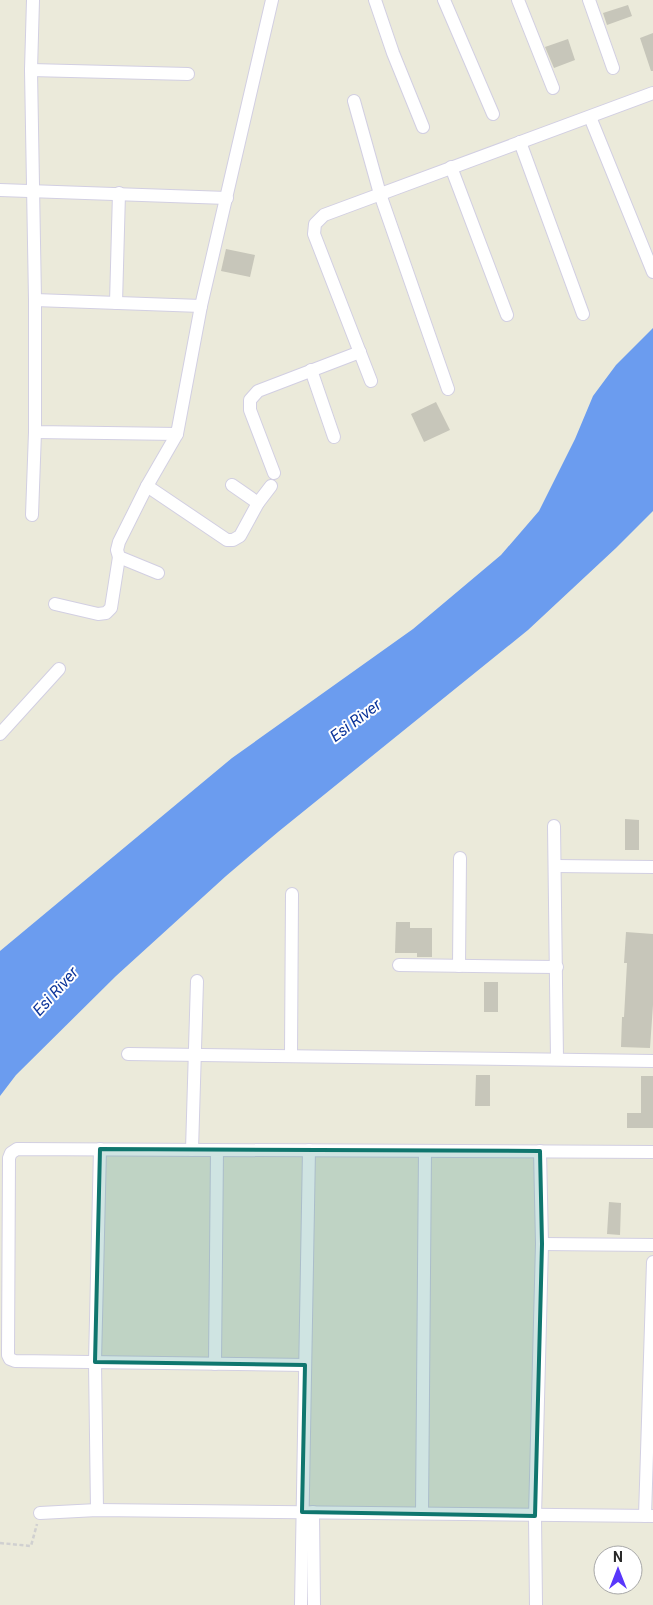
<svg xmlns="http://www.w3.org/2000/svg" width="653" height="1605" font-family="Roboto,sans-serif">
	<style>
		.water { fill: #6b9cef }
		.building { fill: #c7c6ba }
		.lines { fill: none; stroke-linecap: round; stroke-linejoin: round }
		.minor-casing { stroke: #d2cfe2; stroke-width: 14 }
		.path { stroke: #d0d0d0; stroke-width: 2.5; stroke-dasharray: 4 2.5; stroke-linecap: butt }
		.minor { stroke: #fff; stroke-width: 12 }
		.marked { fill: #0f766e; fill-opacity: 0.2; stroke: #0f766e; stroke-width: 4; stroke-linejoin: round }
		.labels { text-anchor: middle; stroke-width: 4; stroke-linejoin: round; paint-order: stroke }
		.water-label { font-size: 16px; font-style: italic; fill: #0c359a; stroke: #fff }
	</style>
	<rect width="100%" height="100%" fill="#ebeada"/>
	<path class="water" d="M 653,328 L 653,511 L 616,548 L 528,630 L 278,832 L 226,876 L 116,976 L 16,1075 L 0,1096 L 0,951 L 232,758 L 413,629 L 501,555 L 539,511 L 575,439 L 593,396 L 616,365 Z"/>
	<g class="building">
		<path d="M 628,5 L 632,16 L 607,25 L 603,13 Z"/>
		<path d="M 653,33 L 653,71 L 651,71 L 640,38 Z"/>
		<path d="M 568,39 L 575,60 L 554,68 L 545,47 Z"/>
		<path d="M 226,249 L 255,255 L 250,277 L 221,271 Z"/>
		<path d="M 436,402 L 450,430 L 424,442 L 411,414 Z"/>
		<path d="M 625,819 L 639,820 L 639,850 L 625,850 Z"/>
		<path d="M 396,922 L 410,922 L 410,928 L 432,928 L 432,957 L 417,957 L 417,953 L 395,953 Z"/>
		<path d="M 626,932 L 653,934 L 653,1005 L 650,1048 L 621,1047 L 622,1017 L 624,1017 L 627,963 L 624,963 Z"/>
		<rect x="484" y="982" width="14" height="30"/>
		<path d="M 476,1075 L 490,1075 L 490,1106 L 475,1106 Z"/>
		<path d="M 641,1076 L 653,1076 L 653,1128 L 627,1128 L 627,1113 L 641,1113 Z"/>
		<path d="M 609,1202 L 621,1203 L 620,1235 L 607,1234 Z"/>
	</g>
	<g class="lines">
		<defs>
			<g id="minor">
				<path d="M 33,0 L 31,70 L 35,300 L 35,432 L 177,434 L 201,306 L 272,0"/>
				<path d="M 375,0 L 393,53 L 423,127"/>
				<path d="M 444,0 L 493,114"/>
				<path d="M 518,0 L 553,88"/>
				<path d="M 589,0 L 613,68"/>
				<path d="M 31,70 L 188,74"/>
				<path d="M 354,101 L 380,194 L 448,389"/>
				<path d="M 590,117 L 653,272"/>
				<path d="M 520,142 L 583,314"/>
				<path d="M 451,167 L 507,315"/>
				<path d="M 0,190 L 227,198"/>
				<path d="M 35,300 L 201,306"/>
				<path d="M 116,303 L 119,193"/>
				<path d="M 311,370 L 334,437"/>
				<path d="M 371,381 L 314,234 L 315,224 L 324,215 L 653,93"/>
				<path d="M 274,473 L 250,410 L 250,400 L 258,391 L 360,352"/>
				<path d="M 232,485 L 258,503"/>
				<path d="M 147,486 L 227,540 L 233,540 L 240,536 L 258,503 L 271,486"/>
				<path d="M 32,515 L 35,432"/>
				<path d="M 158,573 L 119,557 L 117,550 L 119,542 L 147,486 L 177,434"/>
				<path d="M 55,604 L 98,614 L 106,613 L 111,608 L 119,557"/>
				<path d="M 0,734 L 59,669"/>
				<path d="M 554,826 L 557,1059"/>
				<path d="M 555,866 L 653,867"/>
				<path d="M 399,965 L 557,967"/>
				<path d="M 459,966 L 460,858"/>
				<path d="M 128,1054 L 653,1061"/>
				<path d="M 291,1056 L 292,894"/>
				<path d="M 192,1150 L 197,981"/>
				<path d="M 542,1244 L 653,1245"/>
				<path d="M 215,1364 L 217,1150"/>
				<path d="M 305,1365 L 15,1361 L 10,1359 L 8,1355 L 9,1158 L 11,1153 L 17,1149 L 653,1152"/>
				<path d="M 97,1510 L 95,1362 L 100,1149"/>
				<path d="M 313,1512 L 314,1605"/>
				<path d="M 40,1513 L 97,1510 L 653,1516"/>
				<path d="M 422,1513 L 425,1151"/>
				<path d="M 645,1516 L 653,1262"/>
				<path d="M 301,1605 L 309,1150"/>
				<path d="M 536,1605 L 535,1516 L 542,1244 L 540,1151"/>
			</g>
		</defs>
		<use href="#minor" class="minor-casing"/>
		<path class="path" d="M 0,1543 L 31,1546 L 37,1524"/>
		<use href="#minor" class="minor"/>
	</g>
	<path class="marked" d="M 100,1149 L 540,1151 L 542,1244 L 535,1516 L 302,1512 L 305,1365 L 95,1362 Z"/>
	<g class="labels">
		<g class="water-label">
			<text transform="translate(355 720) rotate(-37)" y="6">Esi River</text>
			<text transform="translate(55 991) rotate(-48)" y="6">Esi River</text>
		</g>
	</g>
	<g transform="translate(618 1570)"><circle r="24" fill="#ffffff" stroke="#a9a9a9"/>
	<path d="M0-4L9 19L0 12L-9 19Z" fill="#5937fb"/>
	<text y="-8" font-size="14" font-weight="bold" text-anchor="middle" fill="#292929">N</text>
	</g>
</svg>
